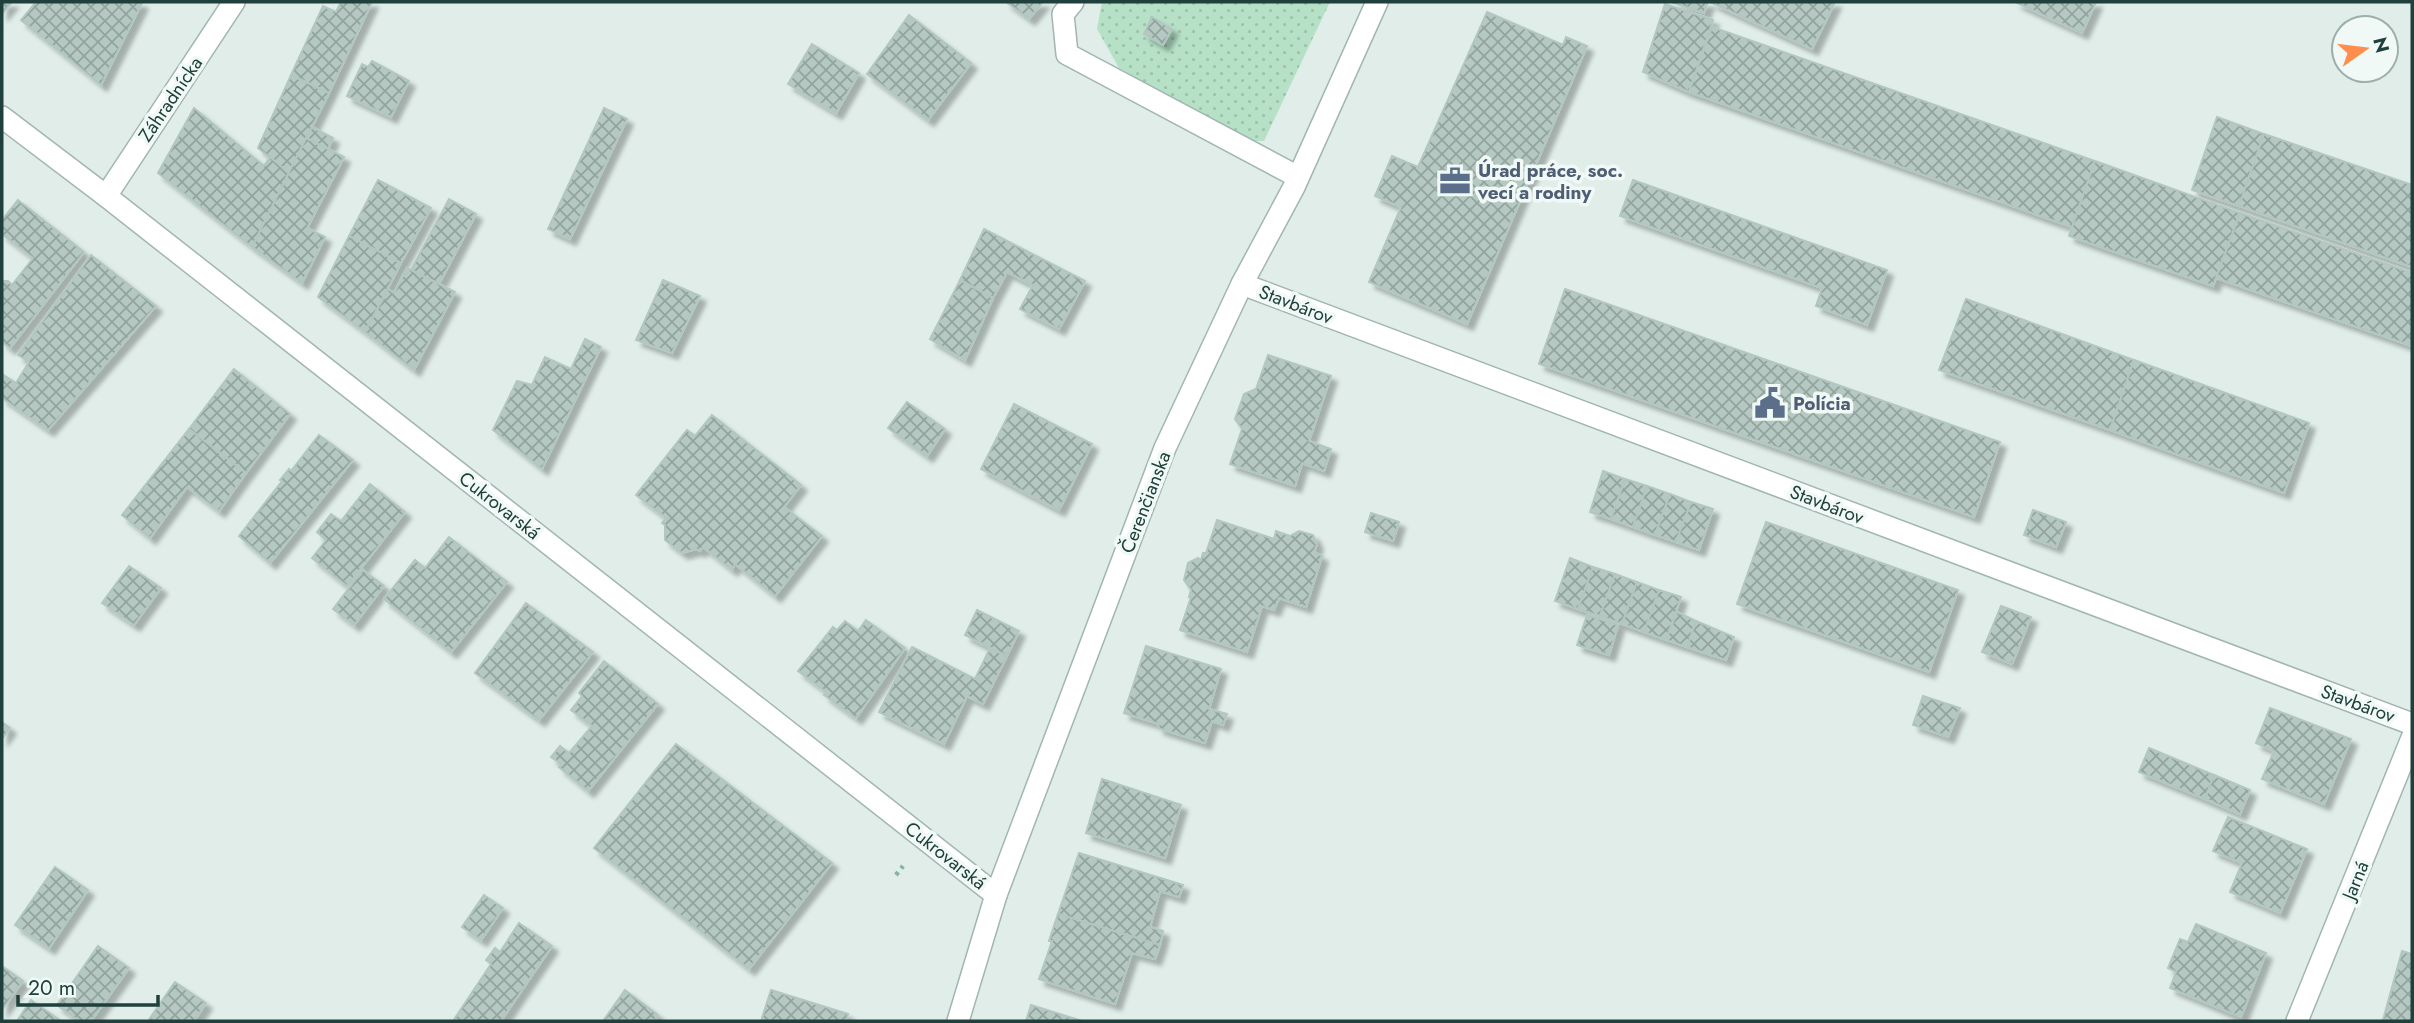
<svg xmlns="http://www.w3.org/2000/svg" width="2414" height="1023" font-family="Jost,sans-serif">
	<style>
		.grass { fill: url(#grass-dots); fill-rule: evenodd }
		.building { fill: url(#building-cross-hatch); stroke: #b2c7c1; stroke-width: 2; filter: url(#shadow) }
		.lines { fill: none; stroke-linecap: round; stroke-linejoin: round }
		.minor-casing { stroke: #a2b6b1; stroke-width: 24 }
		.path { stroke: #7db5a9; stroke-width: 4.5; stroke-dasharray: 3.5 5; stroke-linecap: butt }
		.minor { stroke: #fff; stroke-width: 21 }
		.labels { text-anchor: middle; stroke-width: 7; stroke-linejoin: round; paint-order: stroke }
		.street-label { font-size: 19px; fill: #1f403b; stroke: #f1f9f6 }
		.service-label { font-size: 19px; font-weight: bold; fill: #4e5e75; stroke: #f1f9f6; text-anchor: start }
	</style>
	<defs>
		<pattern id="grass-dots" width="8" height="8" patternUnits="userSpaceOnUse" patternTransform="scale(1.75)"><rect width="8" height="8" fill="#b6e1c7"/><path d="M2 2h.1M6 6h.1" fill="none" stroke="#9cc2ac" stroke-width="1.8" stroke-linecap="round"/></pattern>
		<pattern id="building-cross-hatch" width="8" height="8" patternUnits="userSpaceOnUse" patternTransform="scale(1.75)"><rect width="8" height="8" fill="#b5c8c2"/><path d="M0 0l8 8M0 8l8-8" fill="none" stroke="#93a49f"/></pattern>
		<filter id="shadow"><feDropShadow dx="6" dy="6" stdDeviation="2" flood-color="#0004"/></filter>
	</defs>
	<rect width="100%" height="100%" fill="#e0ede9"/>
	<path class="grass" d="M 1102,2 L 1330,2 L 1264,141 L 1245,141 L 1119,68 L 1097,29 ZM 1152,18 L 1172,29 L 1163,44 L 1144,34 Z"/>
	<g class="building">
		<path d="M 2,2 L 12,2 L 2,14 Z"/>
		<path d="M 36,2 L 140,2 L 142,3 L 101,85 L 21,20 Z"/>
		<path d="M 341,2 L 372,2 L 329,93 L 291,75 L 323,6 L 336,12 Z"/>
		<path d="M 1006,2 L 1043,2 L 1029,19 Z"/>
		<path d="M 1671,2 L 1708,2 L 1704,13 Z"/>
		<path d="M 1710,2 L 1835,2 L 1812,49 Z"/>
		<path d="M 2015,2 L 2096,2 L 2082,33 Z"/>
		<path d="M 1665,4 L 1713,20 L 1689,92 L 1643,72 Z"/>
		<path d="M 1487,12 L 1563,45 L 1566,37 L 1587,46 L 1467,324 L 1369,282 L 1401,207 L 1375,196 L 1392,156 L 1418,167 Z"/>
		<path d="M 909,15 L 971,63 L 928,120 L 867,74 Z"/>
		<path d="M 1152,17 L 1172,29 L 1163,45 L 1144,34 Z"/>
		<path d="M 1712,27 L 2095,161 L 2072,227 L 1689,92 Z"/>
		<path d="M 812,44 L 859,73 L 836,113 L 788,84 Z"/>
		<path d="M 372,61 L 409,81 L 391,117 L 347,96 L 362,64 L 368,67 Z"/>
		<path d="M 291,75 L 329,93 L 289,173 L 258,148 Z"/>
		<path d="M 194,108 L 264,166 L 270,157 L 289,173 L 252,247 L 158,173 Z"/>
		<path d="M 604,108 L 627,119 L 570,239 L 548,229 Z"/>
		<path d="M 2217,117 L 2264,134 L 2239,206 L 2192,190 Z"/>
		<path d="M 312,127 L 333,138 L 328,149 L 306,138 Z"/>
		<path d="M 2264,134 L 2412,185 L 2412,267 L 2239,206 Z"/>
		<path d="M 306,138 L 344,157 L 307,228 L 325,237 L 302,283 L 252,247 Z"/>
		<path d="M 2095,161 L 2240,213 L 2213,286 L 2069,236 Z"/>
		<path d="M 378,180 L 431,208 L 401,263 L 349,236 Z"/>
		<path d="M 1633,180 L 1887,270 L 1867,325 L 1816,306 L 1822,288 L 1620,216 Z"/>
		<path d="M 449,199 L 476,214 L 439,284 L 411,270 Z"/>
		<path d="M 18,200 L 84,252 L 10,348 L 2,342 L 2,281 L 8,281 L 12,285 L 33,258 L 2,234 L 2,220 Z"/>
		<path d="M 2240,213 L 2412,273 L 2412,346 L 2216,278 Z"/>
		<path d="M 984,229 L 1085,281 L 1059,329 L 1020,309 L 1033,285 L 1007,272 L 993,298 L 960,280 Z"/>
		<path d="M 349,236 L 401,263 L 365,332 L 318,297 Z"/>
		<path d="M 91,255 L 156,306 L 48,430 L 2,398 L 2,374 L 16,383 L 29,362 L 18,355 Z"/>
		<path d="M 407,268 L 455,292 L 414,370 L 365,332 L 388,289 L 394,293 Z"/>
		<path d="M 663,280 L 700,296 L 672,353 L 636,340 Z"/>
		<path d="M 960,280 L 993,298 L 965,360 L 930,339 Z"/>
		<path d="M 1565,289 L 2000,442 L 1974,517 L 1539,364 Z"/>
		<path d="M 1966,299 L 2134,360 L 2110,430 L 1939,370 Z"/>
		<path d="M 585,339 L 601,347 L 542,469 L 493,430 L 517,381 L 532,385 L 545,357 L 571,369 Z"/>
		<path d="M 1268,355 L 1331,376 L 1309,441 L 1331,449 L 1324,471 L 1302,463 L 1295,486 L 1230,464 L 1242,429 L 1235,419 L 1244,394 L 1256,389 Z"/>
		<path d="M 2134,360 L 2309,423 L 2284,493 L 2110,430 Z"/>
		<path d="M 234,369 L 290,414 L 246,473 L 189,429 Z"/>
		<path d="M 907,402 L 945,429 L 927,456 L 888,428 Z"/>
		<path d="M 1014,404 L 1092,444 L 1059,510 L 981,469 Z"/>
		<path d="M 712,415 L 801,485 L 784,507 L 822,536 L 775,596 L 735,564 L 732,570 L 703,547 L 700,551 L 696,549 L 682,553 L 665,540 L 665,525 L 662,523 L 666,518 L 636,495 L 687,430 L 695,436 Z"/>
		<path d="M 189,429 L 246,473 L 219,511 L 187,487 L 150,538 L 122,515 Z"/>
		<path d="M 319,435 L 353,460 L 270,563 L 239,536 L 282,481 L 280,480 L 289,469 L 291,471 Z"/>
		<path d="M 1603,471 L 1625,479 L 1611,519 L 1590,512 Z"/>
		<path d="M 1625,479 L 1647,486 L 1633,527 L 1611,519 Z"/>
		<path d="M 370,484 L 405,512 L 347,586 L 312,558 L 326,540 L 317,532 L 331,514 L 341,521 Z"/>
		<path d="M 1647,486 L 1670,494 L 1655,535 L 1633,527 Z"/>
		<path d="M 1670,494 L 1691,502 L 1676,542 L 1655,535 Z"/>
		<path d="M 1691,502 L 1713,509 L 1699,550 L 1676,542 Z"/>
		<path d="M 2033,510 L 2066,522 L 2056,547 L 2024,535 Z"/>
		<path d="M 1371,513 L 1399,522 L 1393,541 L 1365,532 Z"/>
		<path d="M 1217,520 L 1274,539 L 1276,531 L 1290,536 L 1299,531 L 1313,535 L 1317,544 L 1314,552 L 1322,556 L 1306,607 L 1279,598 L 1274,610 L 1262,606 L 1247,652 L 1180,630 L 1191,597 L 1189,597 L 1191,590 L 1184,580 L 1188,563 L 1198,558 L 1201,560 L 1203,553 L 1206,553 Z"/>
		<path d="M 1766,522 L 1958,590 L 1929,672 L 1737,604 Z"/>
		<path d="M 449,537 L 507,582 L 451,652 L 384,599 L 415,560 L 425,568 Z"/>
		<path d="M 1570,558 L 1593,567 L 1578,609 L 1555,601 Z"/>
		<path d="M 129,566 L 161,588 L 134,625 L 102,603 Z"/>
		<path d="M 1593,567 L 1615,574 L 1600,616 L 1578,609 Z"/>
		<path d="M 363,570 L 384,586 L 354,625 L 333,609 Z"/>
		<path d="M 1615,574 L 1637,582 L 1622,624 L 1600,616 Z"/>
		<path d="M 1637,582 L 1659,590 L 1644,632 L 1622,624 Z"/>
		<path d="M 1659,590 L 1681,597 L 1666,640 L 1644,632 Z"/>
		<path d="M 526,603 L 593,652 L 539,720 L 475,673 Z"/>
		<path d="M 2001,606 L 2031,617 L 2012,664 L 1982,652 Z"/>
		<path d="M 977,610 L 1019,631 L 1007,656 L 965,635 Z"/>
		<path d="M 1677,612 L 1696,621 L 1687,647 L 1666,640 Z"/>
		<path d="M 1587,615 L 1618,625 L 1609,655 L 1577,645 Z"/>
		<path d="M 866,620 L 905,648 L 856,718 L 824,695 L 826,692 L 798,671 L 833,627 L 837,630 L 845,621 L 858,631 Z"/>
		<path d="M 1696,621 L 1734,637 L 1726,660 L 1687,647 Z"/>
		<path d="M 1146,646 L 1221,669 L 1209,709 L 1227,714 L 1223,725 L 1212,721 L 1205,743 L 1158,728 L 1159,724 L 1124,713 Z"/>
		<path d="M 912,647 L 975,679 L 990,648 L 1007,656 L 983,704 L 967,696 L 944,744 L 879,712 Z"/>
		<path d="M 604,661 L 658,704 L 588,791 L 559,767 L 561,764 L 551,757 L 560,746 L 569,753 L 592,726 L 571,710 L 582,696 L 579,693 Z"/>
		<path d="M 1923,696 L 1960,708 L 1948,737 L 1913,725 Z"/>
		<path d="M 2270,708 L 2351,739 L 2324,804 L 2262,779 L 2274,751 L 2256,743 Z"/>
		<path d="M 2,722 L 10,728 L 2,739 Z"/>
		<path d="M 676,744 L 832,863 L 749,969 L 594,848 Z"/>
		<path d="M 2149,748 L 2214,775 L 2205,799 L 2139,772 Z"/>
		<path d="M 2214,775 L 2250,790 L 2240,814 L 2205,799 Z"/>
		<path d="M 1102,779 L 1181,805 L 1165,858 L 1086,833 Z"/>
		<path d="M 2228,817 L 2307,849 L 2280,913 L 2230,892 L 2242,863 L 2213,851 Z"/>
		<path d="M 1079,853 L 1183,885 L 1179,897 L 1160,891 L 1150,927 L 1163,931 L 1160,945 L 1058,914 Z"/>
		<path d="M 55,867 L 88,890 L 49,948 L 15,925 Z"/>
		<path d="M 484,895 L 503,908 L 481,940 L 462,927 Z"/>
		<path d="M 1058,914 L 1160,945 L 1155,959 L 1132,953 L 1115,1004 L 1039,979 L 1052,941 L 1049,941 Z"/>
		<path d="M 519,923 L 552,946 L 522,990 L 501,1021 L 453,1021 L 491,964 L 486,960 L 495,948 L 500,952 Z"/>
		<path d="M 2196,924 L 2266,953 L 2241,1017 L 2170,988 L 2176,972 L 2168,968 L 2180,939 L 2188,942 Z"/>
		<path d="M 98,946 L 129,968 L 91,1021 L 79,1021 L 57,1005 Z"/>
		<path d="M 2402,951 L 2412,954 L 2412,1021 L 2387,1021 L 2383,1020 Z"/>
		<path d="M 2,966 L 23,981 L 2,1010 Z"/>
		<path d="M 175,982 L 206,1003 L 194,1021 L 148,1021 Z"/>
		<path d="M 625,990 L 658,1015 L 654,1021 L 603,1021 Z"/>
		<path d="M 771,990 L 848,1014 L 846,1021 L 761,1021 Z"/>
		<path d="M 31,1000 L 61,1021 L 17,1021 Z"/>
		<path d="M 1031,1005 L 1082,1021 L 1026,1021 Z"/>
	</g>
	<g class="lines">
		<defs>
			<g id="minor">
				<path d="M 1073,2 L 1063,14 L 1067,54 L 1298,177"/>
				<path d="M 2,117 L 106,196 L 996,895"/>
				<path d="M 106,196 L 234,2"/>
				<path d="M 1242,284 L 2412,724"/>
				<path d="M 958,1021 L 996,895 L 1165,448 L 1242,284 L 1294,187 L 1377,2"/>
				<path d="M 2297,1021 L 2412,738"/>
			</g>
		</defs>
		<use href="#minor" class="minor-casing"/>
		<path class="path" d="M 896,875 L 903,866"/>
		<use href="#minor" class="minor"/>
	</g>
	<defs>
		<symbol id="office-bare" viewBox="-9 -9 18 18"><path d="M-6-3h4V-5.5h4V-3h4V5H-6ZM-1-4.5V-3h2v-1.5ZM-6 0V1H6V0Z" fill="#5c6f8a" stroke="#f1f9f6" stroke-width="2.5" paint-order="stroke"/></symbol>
		<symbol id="civic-bare" viewBox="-9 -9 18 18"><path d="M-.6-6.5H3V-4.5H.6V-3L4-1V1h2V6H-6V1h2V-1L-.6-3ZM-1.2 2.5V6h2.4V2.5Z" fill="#5c6f8a" stroke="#f1f9f6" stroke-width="2.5" paint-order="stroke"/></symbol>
	</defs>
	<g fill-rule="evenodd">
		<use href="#office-bare" x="1433" y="159" width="44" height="44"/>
		<use href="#civic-bare" x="1748" y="381" width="44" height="44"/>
	</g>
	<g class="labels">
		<g class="street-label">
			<text transform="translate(170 99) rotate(-56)" y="7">Záhradnícka</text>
			<text transform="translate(1296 304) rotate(21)" y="7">Stavbárov</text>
			<text transform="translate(1145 502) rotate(-69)" y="7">Čerenčianska</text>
			<text transform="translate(1827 504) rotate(21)" y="7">Stavbárov</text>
			<text transform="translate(500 505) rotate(38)" y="7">Cukrovarská</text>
			<text transform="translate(2358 703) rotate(20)" y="7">Stavbárov</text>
			<text transform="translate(946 855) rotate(38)" y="7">Cukrovarská</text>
			<text transform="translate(2355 880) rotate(-68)" y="7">Jarná</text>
		</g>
		<g class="service-label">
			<text x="1478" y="177">Úrad práce, soc.<tspan x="1478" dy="22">vecí a rodiny</tspan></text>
			<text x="1793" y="410">Polícia</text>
		</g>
	</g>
	<rect width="2414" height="1023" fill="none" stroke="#1f403b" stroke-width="7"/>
	<g transform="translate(2365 49) rotate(76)"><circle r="33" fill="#f1f9f6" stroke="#9dafab" stroke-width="2"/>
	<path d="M0-5L12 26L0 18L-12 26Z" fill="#ff8d4c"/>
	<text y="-10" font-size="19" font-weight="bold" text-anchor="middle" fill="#1f403b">N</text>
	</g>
	<path d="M18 995v10h140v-10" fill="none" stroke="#1f403b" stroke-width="3.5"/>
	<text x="28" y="995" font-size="21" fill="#1f403b" stroke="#f1f9f6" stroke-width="5" paint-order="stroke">20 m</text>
</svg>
